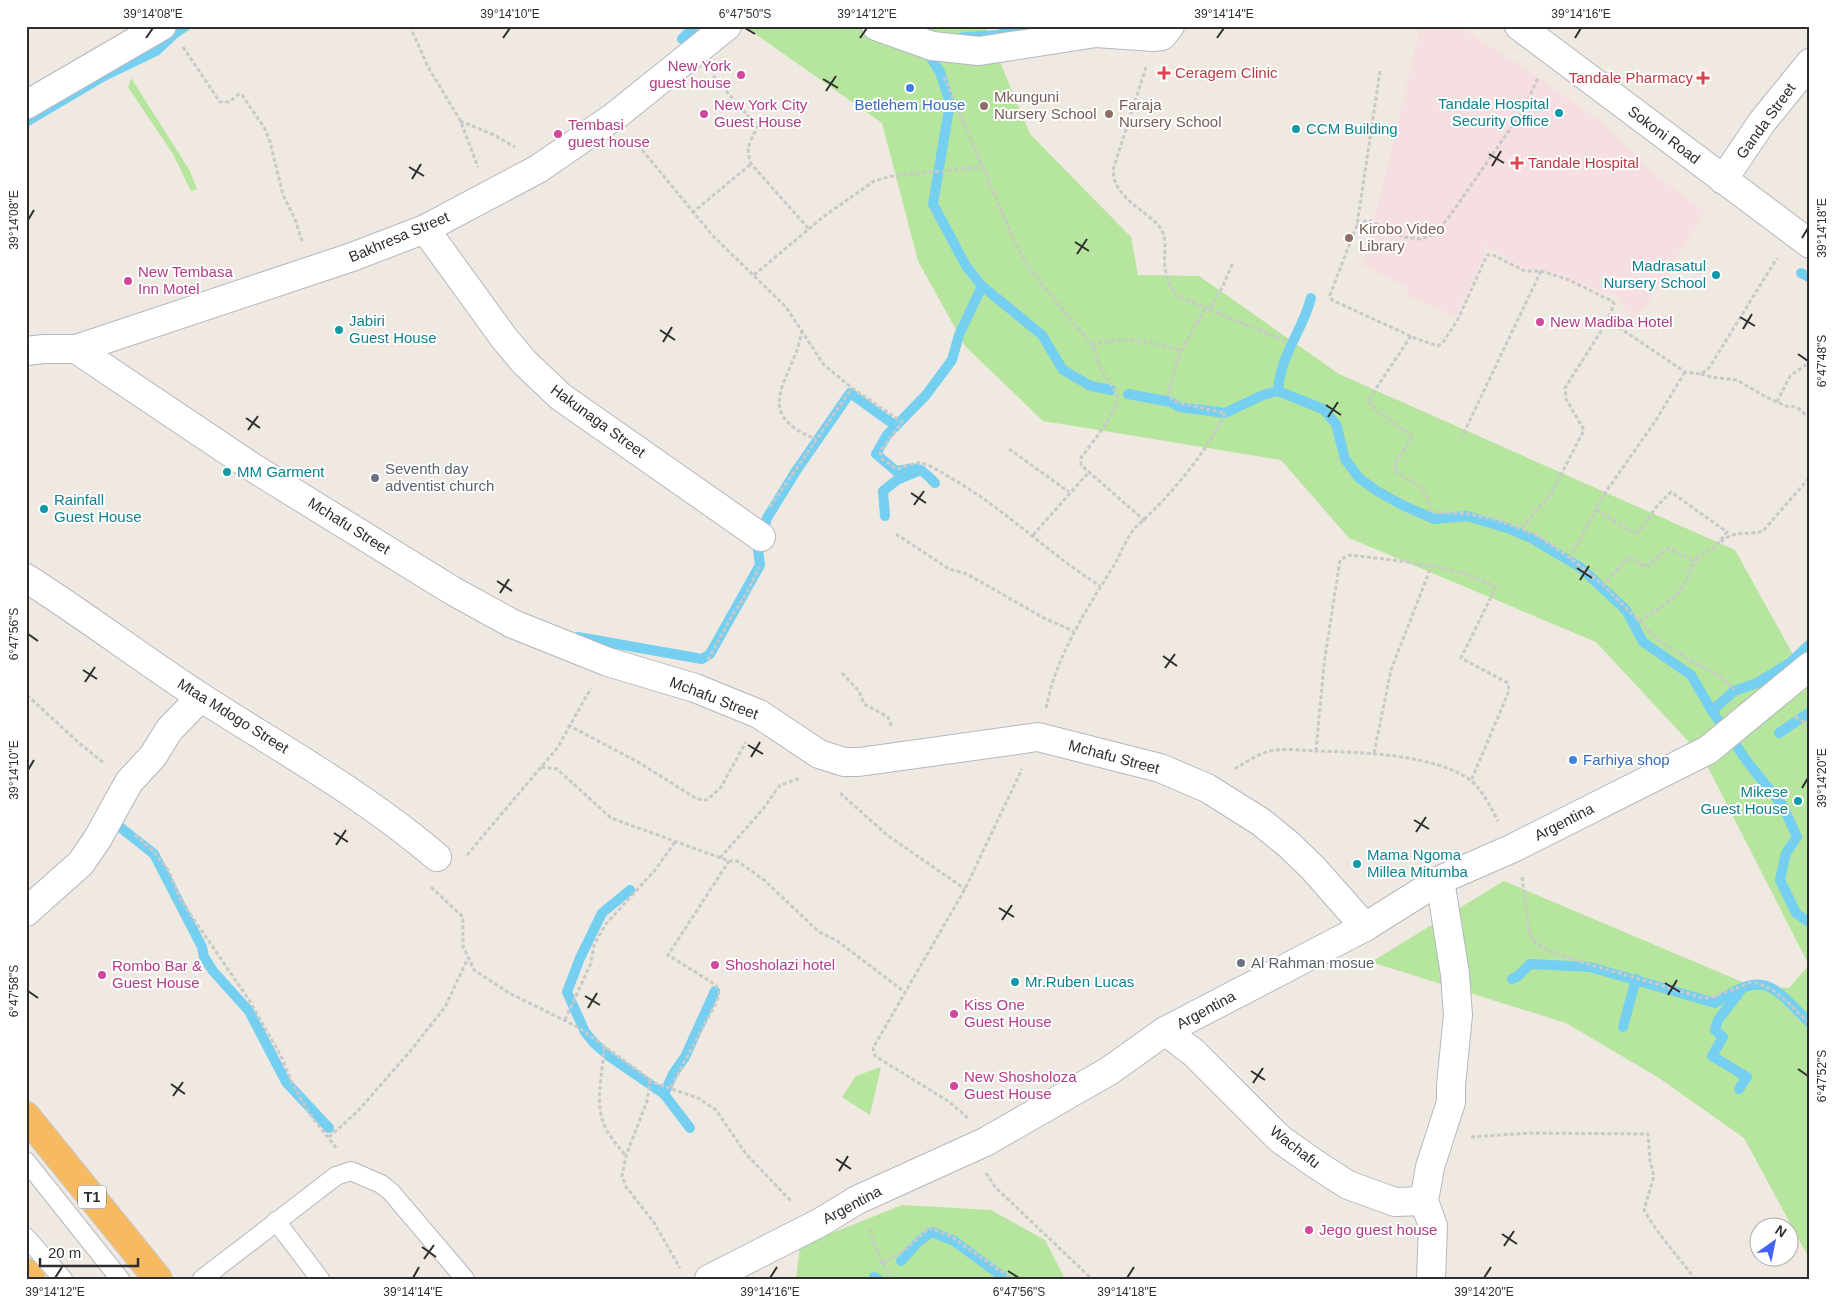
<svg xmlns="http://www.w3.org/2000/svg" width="1836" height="1305" font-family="Arial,sans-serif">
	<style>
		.medical { fill: #f5dfe0 }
		.green { fill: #b6e59e }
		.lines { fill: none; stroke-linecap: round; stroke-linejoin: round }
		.stream { stroke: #75cff0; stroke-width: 10 }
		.service-casing { stroke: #b4b7c1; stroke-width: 20 }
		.minor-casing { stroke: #b4b7c1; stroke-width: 30 }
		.trunk-casing { stroke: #c9c9c9; stroke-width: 30 }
		.path { stroke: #c9c9c9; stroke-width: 3; stroke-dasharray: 4 2.5; stroke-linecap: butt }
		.service { stroke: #fff; stroke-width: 18 }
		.minor { stroke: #fff; stroke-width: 28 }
		.trunk { stroke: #f8ba60; stroke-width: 28 }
		.ticks { fill: none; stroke: #2e2e2e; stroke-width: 2 }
		.health-dot { fill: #e0444e; stroke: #fff; stroke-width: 2 }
		.hotel-dot { fill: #d1479c; stroke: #fff; stroke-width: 2 }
		.shop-dot { fill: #3f7fe0; stroke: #fff; stroke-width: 2 }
		.education-dot { fill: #8d6e63; stroke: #fff; stroke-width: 2 }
		.culture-dot { fill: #0f9aa8; stroke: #fff; stroke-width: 2 }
		.worship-dot { fill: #6b7280; stroke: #fff; stroke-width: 2 }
		.labels { text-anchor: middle; stroke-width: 4; stroke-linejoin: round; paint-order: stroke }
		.shield { fill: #fff; stroke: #6d6d6d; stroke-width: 1 }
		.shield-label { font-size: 14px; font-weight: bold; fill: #2e2e2e }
		.hotel-label { font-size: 15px; fill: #b23c85; stroke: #fff; text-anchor: start }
		.health-label { font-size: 15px; fill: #be3a42; stroke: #fff; text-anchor: start }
		.education-label { font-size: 15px; fill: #785e54; stroke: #fff; text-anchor: start }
		.culture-label { font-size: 15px; fill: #0d838f; stroke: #fff; text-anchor: start }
		.shop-label { font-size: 15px; fill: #366cbe; stroke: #fff }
		.street-label { font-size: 15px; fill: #2e2e2e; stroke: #fff }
		.worship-label { font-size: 15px; fill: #5b616d; stroke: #fff; text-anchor: start }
		.neatline { fill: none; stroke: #2e2e2e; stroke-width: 2 }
		.ticks-label { font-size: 12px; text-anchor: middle; fill: #2e2e2e }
	</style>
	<rect width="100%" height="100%" fill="#efe9e1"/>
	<path class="medical" d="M 1421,26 L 1458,26 L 1539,77 L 1606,126 L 1654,173 L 1706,212 L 1644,308 L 1631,319 L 1617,297 L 1543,270 L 1522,268 L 1484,244 L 1485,254 L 1456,317 L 1409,296 L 1407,288 L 1363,265 Z"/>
	<g class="green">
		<path d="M 744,26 L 985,26 L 1030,134 L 1131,237 L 1138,275 L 1199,276 L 1339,374 L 1735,550 L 1810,685 L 1810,1260 L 1744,1138 L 1659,1078 L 1566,1023 L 1371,962 L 1504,881 L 1747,984 L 1789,988 L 1809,965 L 1702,756 L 1596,642 L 1349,538 L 1281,460 L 1043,421 L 965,346 L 918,261 L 882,123 Z"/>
		<path d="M 131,78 L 190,171 L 197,189 L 191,191 L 173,154 L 128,87 Z"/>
		<path d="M 881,1067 L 870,1115 L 842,1097 L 856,1076 Z"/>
		<path d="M 902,1205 L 991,1210 L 1045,1240 L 1065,1279 L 796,1279 L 800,1246 Z"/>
	</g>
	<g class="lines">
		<g class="stream">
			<path d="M 963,37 L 999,35 L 1021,26"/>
			<path d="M 682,39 L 695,26"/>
			<path d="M 925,49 L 940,72 L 950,103 L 933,204 L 966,266 L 982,286 L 1042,335 L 1063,370 L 1091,386 L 1111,390"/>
			<path d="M 26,122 L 104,76 L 156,51 L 173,35 L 186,26"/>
			<path d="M 1801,273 L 1810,278"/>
			<path d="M 1278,391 C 1280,355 1303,330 1311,298"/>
			<path d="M 1128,394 L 1171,402 L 1179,407 L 1225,413 L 1263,395 L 1278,391 L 1323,409 L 1336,424 L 1345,459 L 1359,478 L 1377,491 L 1402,505 L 1434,519 L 1467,516 L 1507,528 L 1531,538 L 1580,567 L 1626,610 L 1643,642 L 1691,675 L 1712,711 L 1749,764 L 1783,806 L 1797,837 L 1786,853 L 1780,880 L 1796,913 L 1810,923"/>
			<path d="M 935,483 C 919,466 918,467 896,471 L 876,454 L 887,435 L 926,395 L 952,360 L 959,335 L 982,286"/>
			<path d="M 885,516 L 883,491 L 897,480 L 921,470"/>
			<path d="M 578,637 L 702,659 L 710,654 L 760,565 L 758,550 L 767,518 L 796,471 L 850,393 L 896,426"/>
			<path d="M 1712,711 L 1734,691 L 1757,683 L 1791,662 L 1810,644"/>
			<path d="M 1779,733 L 1810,712"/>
			<path d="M 111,820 L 154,854 L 202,947 L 204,957 L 213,971 L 249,1011 L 286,1082 L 329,1128"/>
			<path d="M 630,890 L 602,913 L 580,958 L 567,992 L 585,1032 L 595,1044 L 610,1057 L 664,1094 L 690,1128"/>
			<path d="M 1512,979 L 1518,976 L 1530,964 L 1590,967 L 1715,1003 C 1766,969 1771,985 1810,1023"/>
			<path d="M 1623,1027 L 1636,979"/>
			<path d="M 1739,1089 L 1747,1077 L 1712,1056 L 1723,1037 L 1715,1030 L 1718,1020 L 1742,989"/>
			<path d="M 664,1094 L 673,1074 L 685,1057 L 715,991"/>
			<path d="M 901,1261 L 920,1240 L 932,1232 L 954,1241 L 1006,1279"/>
			<path d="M 874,1277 L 878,1279"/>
		</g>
		<defs>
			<g id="service">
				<path d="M 26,1161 L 120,1279"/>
				<path d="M 276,1221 L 320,1279"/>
				<path d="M 26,1237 L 63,1279"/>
				<path d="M 202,1279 L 336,1176 L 351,1171 L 381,1184 L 391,1192 L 465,1279"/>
			</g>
			<g id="minor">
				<path d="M 876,26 L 932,46 L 979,51 L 1096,33 L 1153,37 L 1162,36 L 1170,26"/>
				<path d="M 1519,26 L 1810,244"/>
				<path d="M 26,105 L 162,26"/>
				<path d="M 1723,180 L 1762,122 L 1810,63"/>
				<path d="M 425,229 L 504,338 L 524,362 L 561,397 L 761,537"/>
				<path d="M 76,349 L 252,467 L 453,591 L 513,624 L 608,662 L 695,688 L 759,714 L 819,754 L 844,762 L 859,762 L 1038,737 L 1160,768 L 1207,788 L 1261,822 L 1288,844 L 1313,868 L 1365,927"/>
				<path d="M 26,351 L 44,349 L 76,349 L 352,257 L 425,229 L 538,169 L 615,116 L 727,26"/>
				<path d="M 26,578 C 86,616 142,659 202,698 C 283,750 363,794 437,857"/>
				<path d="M 26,912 L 81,863 L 98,838 L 129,782 L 153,756 L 169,730 L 201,697"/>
				<path d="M 1165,1031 L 1194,1053 L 1280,1139 L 1314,1163 L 1348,1185 L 1395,1202 L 1424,1201"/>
				<path d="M 709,1279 L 821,1222 L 857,1200 L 985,1142 L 1109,1071 L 1165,1031 L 1365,927 L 1440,880 L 1511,849 L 1708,750 L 1810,666"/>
				<path d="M 1431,1279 L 1433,1226 L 1424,1201 L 1430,1167 L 1451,1102 L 1451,1085 L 1458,1015 L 1455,974 L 1440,880"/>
			</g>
			<g id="trunk">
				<path d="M 26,1116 L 158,1279"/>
				<path d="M 26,1273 L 31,1279"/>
			</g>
		</defs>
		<use href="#service" class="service-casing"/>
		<use href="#minor" class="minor-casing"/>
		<use href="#trunk" class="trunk-casing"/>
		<g class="path">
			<path d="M 410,26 L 428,67 L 460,120 L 478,167"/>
			<path d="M 183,47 L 220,102 L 229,102 L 239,94 L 242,95 L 265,129 L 270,142 L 283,195 L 295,219 L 302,241"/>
			<path d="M 1146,67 L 1113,170 C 1114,198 1143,208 1159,226 C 1169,238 1163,254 1165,268 C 1167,279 1171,287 1177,296 L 1288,342"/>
			<path d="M 1380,71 L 1357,225 L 1330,295 L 1332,300 L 1417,339 L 1438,346 L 1444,341 L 1458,319 L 1487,255 L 1493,255 L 1525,271 L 1541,271 L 1569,280 L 1612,301 L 1614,304 L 1608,320 L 1565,388 L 1566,399 L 1584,430 L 1552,492 L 1522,528"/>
			<path d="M 713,76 L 756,125 L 757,128 C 750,142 745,148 751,164 L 809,229"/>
			<path d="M 944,77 L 1013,238 L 1029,268 L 1092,345 L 1101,369 L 1117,395 C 1121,409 1089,446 1081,458 L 1081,465 L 1145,521"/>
			<path d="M 460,121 L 494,135 L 515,147"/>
			<path d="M 634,140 L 713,236 L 786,307 L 824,365 L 852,388 L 902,422 L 882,449 L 880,453 L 882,459 L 897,469 C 904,467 913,463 920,463 C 930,464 942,473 951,478 C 1005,509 1048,553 1100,586"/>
			<path d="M 692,213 L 751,164"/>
			<path d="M 1357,225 L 1368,220 L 1403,237 L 1420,239 L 1433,235 L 1449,217 L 1524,109 L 1538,78"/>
			<path d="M 754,275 L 823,217 L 874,181 L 892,176 L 982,167"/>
			<path d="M 1210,308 L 1223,286 L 1233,262"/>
			<path d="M 1608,320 L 1685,372 L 1701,374 L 1709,368 L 1777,258"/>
			<path d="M 802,330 C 795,378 747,412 816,439"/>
			<path d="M 1411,336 L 1369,399 L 1371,406 L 1413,437 L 1395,463 L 1395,471 C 1405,478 1418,484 1425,493 C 1430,499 1428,506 1432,512 L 1470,514 L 1500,521 L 1536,535 L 1570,558 L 1603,585 L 1657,639 L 1689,660 L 1720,676 L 1734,690"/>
			<path d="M 1092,345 C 1122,335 1151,342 1182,350"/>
			<path d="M 1701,374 L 1711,377 L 1737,380 L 1766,397 L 1786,406 L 1797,407 L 1810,419"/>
			<path d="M 1777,402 L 1790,376 L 1810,362"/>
			<path d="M 1461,439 L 1541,271"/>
			<path d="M 1009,449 L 1069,492"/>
			<path d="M 770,507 L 852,388"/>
			<path d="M 1596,510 L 1629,530 L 1638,533 L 1657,506 L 1671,492 L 1727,532 L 1715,547 L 1692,560 L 1668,548 L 1646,567 L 1630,558 L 1627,559 L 1603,585"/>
			<path d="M 896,534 L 949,569 L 967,574 L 1044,618 L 1073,631"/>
			<path d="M 1033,535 L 1088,473"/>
			<path d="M 1721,542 C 1734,529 1748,536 1763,531 L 1810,477"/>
			<path d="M 1570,558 L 1603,496 L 1656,420 L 1685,372"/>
			<path d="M 1639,621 C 1654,612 1673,602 1683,586 C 1689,577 1689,567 1698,559"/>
			<path d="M 708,660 L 733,614 L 748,591 L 759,567"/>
			<path d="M 842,673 L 859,691 L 864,704 L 888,717 L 892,728"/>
			<path d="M 27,695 L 79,743 L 104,763"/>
			<path d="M 1046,708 C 1057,653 1087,609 1116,562 C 1121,552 1129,533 1137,526 C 1169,497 1201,459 1222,420 L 1225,413 L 1179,403 L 1173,400 L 1168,394 L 1179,355 L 1206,307"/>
			<path d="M 1795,717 L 1810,726"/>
			<path d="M 568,725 L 638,762 L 697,799 L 707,800 L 721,787 L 746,742"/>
			<path d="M 1316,751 L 1324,664 L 1340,560 L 1350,555 C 1397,561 1450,564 1494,586 L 1495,589 L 1461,658 L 1508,683 L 1509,691 L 1471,781"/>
			<path d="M 1374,753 L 1391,670 L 1431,567"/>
			<path d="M 541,767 L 557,769 L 611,818 L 729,861 L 737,861 L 764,880 L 819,932 L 836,940 L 906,993"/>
			<path d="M 1235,769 C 1245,762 1257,755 1269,751 C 1283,748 1300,750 1314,751 C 1357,752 1435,754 1470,780 C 1483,790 1491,808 1498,821"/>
			<path d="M 840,793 L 887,835 L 965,889"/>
			<path d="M 135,835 L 153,851 L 169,871 L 180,899 L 249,1000 L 282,1058 L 293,1085 L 309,1113 L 337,1149"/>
			<path d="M 467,855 L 558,747 L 591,688"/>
			<path d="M 720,858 L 763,809 L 780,785 L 801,778"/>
			<path d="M 1522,877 L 1529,929 L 1532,939 L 1542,948 L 1568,958 L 1704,998 L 1713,997 L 1752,982 C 1776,986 1793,1009 1810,1024"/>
			<path d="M 431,887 L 463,917 L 463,946 L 474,970 L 509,993 L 578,1027 L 655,1083 L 698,1098 L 716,1110 L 746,1154 L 792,1202"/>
			<path d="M 565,1020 L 591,963 L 594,945 L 605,925 L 655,870 L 675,842"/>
			<path d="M 604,1047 C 603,1070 596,1096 602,1119 C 606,1133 617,1145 626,1156"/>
			<path d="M 650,1080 L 647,1101 L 626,1156 L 622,1176 L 626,1187 L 653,1221 L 680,1268"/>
			<path d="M 671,1087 L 716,1003 L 719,994 L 716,985 L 668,955 L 729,861"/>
			<path d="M 968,1118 L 948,1101 L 875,1056 L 873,1048 L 965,889 L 1022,769"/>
			<path d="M 329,1137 L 358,1111 L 412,1049 L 445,1007 L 468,958"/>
			<path d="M 1471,1137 L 1530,1133 L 1648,1134 L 1650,1161 L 1654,1176 L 1644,1210 C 1658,1235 1678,1256 1695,1279"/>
			<path d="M 986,1173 L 996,1188 L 1092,1279"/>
			<path d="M 869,1229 L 882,1263 L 893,1279"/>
			<path d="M 882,1263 L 901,1253 L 929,1228 L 949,1235 L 1012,1279"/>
		</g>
		<use href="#service" class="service"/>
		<use href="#minor" class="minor"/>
		<use href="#trunk" class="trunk"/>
	</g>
	<path class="ticks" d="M 745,28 L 755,34M 146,38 L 153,28M 503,38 L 510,28M 860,38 L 867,28M 1217,38 L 1224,28M 1575,38 L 1581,28M 823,79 L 838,88M 826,91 L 836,76M 1489,154 L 1504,163M 1492,166 L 1501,151M 409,167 L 424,176M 412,179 L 421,164M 28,220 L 34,210M 1802,238 L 1808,228M 1075,242 L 1089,251M 1077,254 L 1087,239M 1740,317 L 1755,326M 1743,329 L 1752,314M 660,330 L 675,340M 663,342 L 672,327M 1798,354 L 1808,361M 1326,405 L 1341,415M 1328,417 L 1338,402M 246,418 L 260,428M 248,430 L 258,416M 911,493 L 926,503M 914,505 L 924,491M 1577,568 L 1592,578M 1580,580 L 1589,566M 497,581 L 512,591M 500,593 L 509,579M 28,634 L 38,641M 1163,656 L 1177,666M 1165,668 L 1175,654M 83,670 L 97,679M 85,682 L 95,667M 748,745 L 763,754M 751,757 L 760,742M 28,770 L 34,760M 1802,788 L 1808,778M 1414,820 L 1429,829M 1416,832 L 1426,817M 334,833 L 348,842M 336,845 L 346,830M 999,908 L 1014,917M 1002,920 L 1012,905M 1665,983 L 1680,992M 28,991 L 38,998M 1668,995 L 1677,980M 585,996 L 600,1005M 588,1008 L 597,993M 1798,1069 L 1808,1076M 1251,1071 L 1265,1080M 1253,1083 L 1263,1068M 171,1084 L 185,1094M 173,1096 L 183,1082M 836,1159 L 851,1169M 839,1171 L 848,1156M 1502,1234 L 1517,1244M 1504,1246 L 1514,1231M 422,1247 L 436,1257M 424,1259 L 434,1245M 1008,1271 L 1019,1278M 55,1278 L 62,1267M 413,1278 L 419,1267M 770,1278 L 777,1267M 1127,1278 L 1134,1267M 1484,1278 L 1491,1267"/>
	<g class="health-dot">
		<path d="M1161.5 65.5h5v5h5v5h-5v5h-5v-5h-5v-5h5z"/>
		<path d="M1700.5 70.5h5v5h5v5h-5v5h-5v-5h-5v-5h5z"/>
		<path d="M1514.5 155.5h5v5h5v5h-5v5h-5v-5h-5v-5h5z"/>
	</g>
	<g class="hotel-dot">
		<circle cx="741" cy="75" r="5"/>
		<circle cx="704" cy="114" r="5"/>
		<circle cx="558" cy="134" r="5"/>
		<circle cx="128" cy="281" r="5"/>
		<circle cx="1540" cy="322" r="5"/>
		<circle cx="715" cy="965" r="5"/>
		<circle cx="102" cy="975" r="5"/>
		<circle cx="954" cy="1014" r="5"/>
		<circle cx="954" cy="1086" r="5"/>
		<circle cx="1309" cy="1230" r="5"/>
	</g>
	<g class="shop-dot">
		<circle cx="910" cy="88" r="5"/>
		<circle cx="1573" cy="760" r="5"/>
	</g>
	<g class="education-dot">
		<circle cx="984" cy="106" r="5"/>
		<circle cx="1109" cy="114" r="5"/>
		<circle cx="1349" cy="238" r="5"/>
	</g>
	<g class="culture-dot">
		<circle cx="1559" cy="113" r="5"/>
		<circle cx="1296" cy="129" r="5"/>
		<circle cx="1716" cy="275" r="5"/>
		<circle cx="339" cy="330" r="5"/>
		<circle cx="227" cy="472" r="5"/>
		<circle cx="44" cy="509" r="5"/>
		<circle cx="1798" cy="801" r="5"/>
		<circle cx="1357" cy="864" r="5"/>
		<circle cx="1015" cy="982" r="5"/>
	</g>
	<g class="worship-dot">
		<circle cx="375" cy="478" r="5"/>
		<circle cx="1241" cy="963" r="5"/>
	</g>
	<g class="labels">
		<rect class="shield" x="78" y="1185.5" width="28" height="23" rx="4"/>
		<g class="shield-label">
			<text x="92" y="1202">T1</text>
		</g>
		<g class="hotel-label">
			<text x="731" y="71" text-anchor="end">New York<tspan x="731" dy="17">guest house</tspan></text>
			<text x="714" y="110">New York City<tspan x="714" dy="17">Guest House</tspan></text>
			<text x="568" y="130">Tembasi<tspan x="568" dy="17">guest house</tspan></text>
			<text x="138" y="277">New Tembasa<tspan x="138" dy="17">Inn Motel</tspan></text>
			<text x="1550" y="327">New Madiba Hotel</text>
			<text x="725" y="970">Shosholazi hotel</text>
			<text x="112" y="971">Rombo Bar &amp;<tspan x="112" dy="17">Guest House</tspan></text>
			<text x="964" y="1010">Kiss One<tspan x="964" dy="17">Guest House</tspan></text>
			<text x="964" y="1082">New Shosholoza<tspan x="964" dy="17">Guest House</tspan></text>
			<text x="1319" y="1235">Jego guest house</text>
		</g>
		<g class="health-label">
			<text x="1175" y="78">Ceragem Clinic</text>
			<text x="1693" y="83" text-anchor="end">Tandale Pharmacy</text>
			<text x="1528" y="168">Tandale Hospital</text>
		</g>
		<g class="education-label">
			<text x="994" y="102">Mkunguni<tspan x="994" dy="17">Nursery School</tspan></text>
			<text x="1119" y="110">Faraja<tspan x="1119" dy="17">Nursery School</tspan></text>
			<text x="1359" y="234">Kirobo Video<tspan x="1359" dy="17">Library</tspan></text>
		</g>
		<g class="culture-label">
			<text x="1549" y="109" text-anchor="end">Tandale Hospital<tspan x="1549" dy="17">Security Office</tspan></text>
			<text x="1306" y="134">CCM Building</text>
			<text x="1706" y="271" text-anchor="end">Madrasatul<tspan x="1706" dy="17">Nursery School</tspan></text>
			<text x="349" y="326">Jabiri<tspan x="349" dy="17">Guest House</tspan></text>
			<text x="237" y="477">MM Garment</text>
			<text x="54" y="505">Rainfall<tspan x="54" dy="17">Guest House</tspan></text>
			<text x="1788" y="797" text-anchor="end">Mikese<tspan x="1788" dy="17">Guest House</tspan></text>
			<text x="1367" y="860">Mama Ngoma<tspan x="1367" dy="17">Millea Mitumba</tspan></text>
			<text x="1025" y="987">Mr.Ruben Lucas</text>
		</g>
		<g class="shop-label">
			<text x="910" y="110">Betlehem House</text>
			<text x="1583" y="765" text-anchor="start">Farhiya shop</text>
		</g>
		<g class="street-label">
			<text transform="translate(1766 121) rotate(-54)" y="5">Ganda Street</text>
			<text transform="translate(1664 135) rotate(37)" y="5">Sokoni Road</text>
			<text transform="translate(399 237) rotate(-23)" y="5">Bakhresa Street</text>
			<text transform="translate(598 421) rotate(36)" y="5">Hakunaga Street</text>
			<text transform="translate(349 526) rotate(32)" y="5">Mchafu Street</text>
			<text transform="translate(714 698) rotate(21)" y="5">Mchafu Street</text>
			<text transform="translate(233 716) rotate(32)" y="5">Mtaa Mdogo Street</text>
			<text transform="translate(1114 757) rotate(15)" y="5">Mchafu Street</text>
			<text transform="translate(1564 822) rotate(-27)" y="5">Argentina</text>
			<text transform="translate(1206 1010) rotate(-28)" y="5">Argentina</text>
			<text transform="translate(1295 1147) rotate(38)" y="5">Wachafu</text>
			<text transform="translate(852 1205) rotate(-28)" y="5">Argentina</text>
		</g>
		<g class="worship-label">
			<text x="385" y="474">Seventh day<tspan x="385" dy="17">adventist church</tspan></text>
			<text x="1251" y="968">Al Rahman mosue</text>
		</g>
	</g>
	<rect width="1836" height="1305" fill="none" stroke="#ffffff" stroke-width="55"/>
	<g transform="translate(1774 1242) rotate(33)"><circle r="24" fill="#ffffff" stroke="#ababab"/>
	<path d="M0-4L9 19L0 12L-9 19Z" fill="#4264fb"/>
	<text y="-8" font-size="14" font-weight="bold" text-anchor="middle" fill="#2e2e2e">N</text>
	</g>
	<path d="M40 1258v8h98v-8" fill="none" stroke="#2e2e2e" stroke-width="2.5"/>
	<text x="48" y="1258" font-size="15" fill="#2e2e2e" stroke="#ffffff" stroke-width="4" paint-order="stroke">20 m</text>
	<rect x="28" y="28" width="1780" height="1250" class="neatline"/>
	<g class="ticks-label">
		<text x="153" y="18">39°14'08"E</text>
		<text x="510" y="18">39°14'10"E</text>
		<text x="745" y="18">6°47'50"S</text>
		<text x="867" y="18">39°14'12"E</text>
		<text x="1224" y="18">39°14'14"E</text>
		<text x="1581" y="18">39°14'16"E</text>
		<text transform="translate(14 220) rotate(-90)" y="4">39°14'08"E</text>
		<text transform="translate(1822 228) rotate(-90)" y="4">39°14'18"E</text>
		<text transform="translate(1822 361) rotate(-90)" y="4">6°47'48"S</text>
		<text transform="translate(14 634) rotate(-90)" y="4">6°47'56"S</text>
		<text transform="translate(14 770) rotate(-90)" y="4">39°14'10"E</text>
		<text transform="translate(1822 778) rotate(-90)" y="4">39°14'20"E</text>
		<text transform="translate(14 991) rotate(-90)" y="4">6°47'58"S</text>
		<text transform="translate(1822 1076) rotate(-90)" y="4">6°47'52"S</text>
		<text x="55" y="1296">39°14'12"E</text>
		<text x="413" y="1296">39°14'14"E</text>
		<text x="770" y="1296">39°14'16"E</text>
		<text x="1019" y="1296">6°47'56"S</text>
		<text x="1127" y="1296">39°14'18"E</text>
		<text x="1484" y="1296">39°14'20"E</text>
	</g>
</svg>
